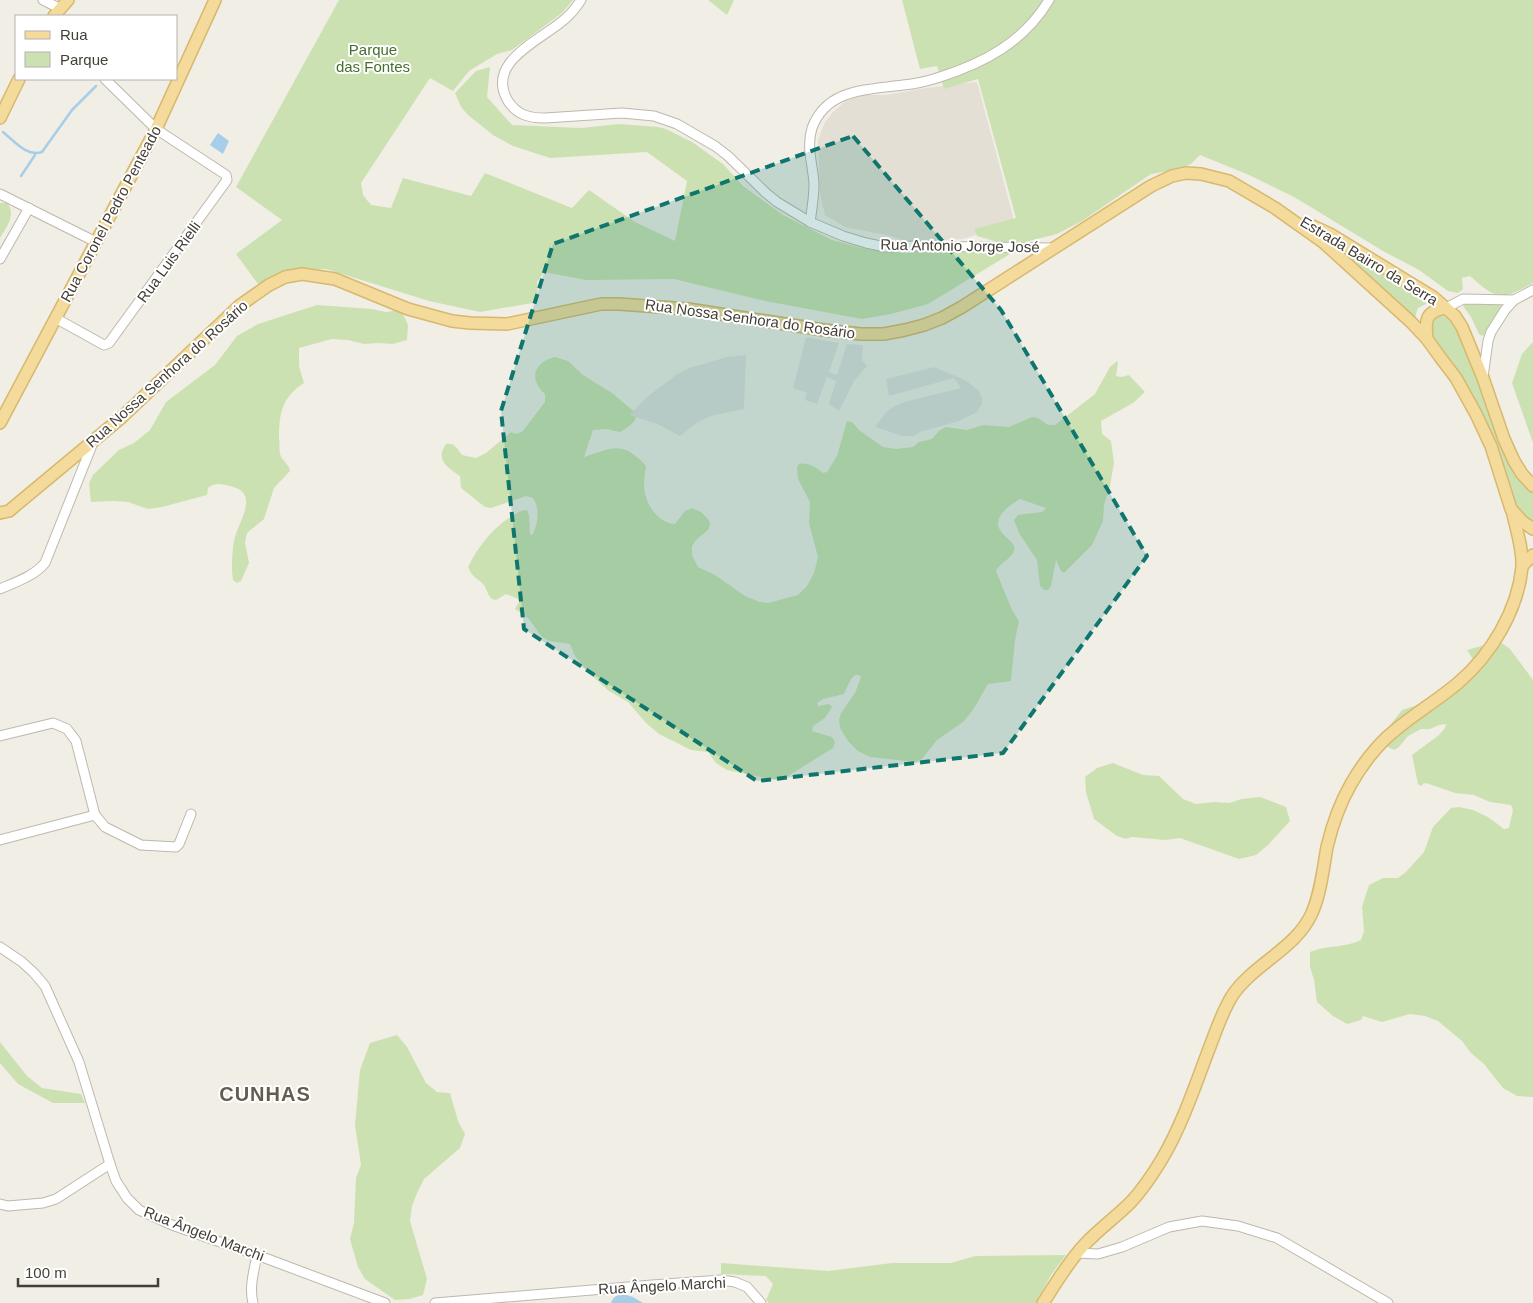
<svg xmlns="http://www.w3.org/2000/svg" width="1533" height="1303" font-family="Arial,sans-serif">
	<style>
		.residential { fill: #e4dfd4 }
		.green { fill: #cce1b2 }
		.parking { fill: #e2e0dd }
		.water { fill: #a7cee8 }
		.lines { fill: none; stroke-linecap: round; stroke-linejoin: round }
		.stream { stroke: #a7cee8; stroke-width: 2.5 }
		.minor-casing { stroke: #beb8ac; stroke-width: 11 }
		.major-casing { stroke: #d7b86e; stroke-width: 14 }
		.minor { stroke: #fff; stroke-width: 9 }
		.major { stroke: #f4db9c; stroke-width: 11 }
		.marked { fill: #0f766e; fill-opacity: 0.2; stroke: #0f766e; stroke-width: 4; stroke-dasharray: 10 6; stroke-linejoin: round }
		.labels { text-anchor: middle; stroke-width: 4; stroke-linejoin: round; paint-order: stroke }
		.park-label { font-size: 15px; fill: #476e2f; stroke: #fff }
		.street-label { font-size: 15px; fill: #433e36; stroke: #fff }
		.district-label { font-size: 20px; font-weight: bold; letter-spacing: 1px; fill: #655c4e; stroke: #fff }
	</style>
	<rect width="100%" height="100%" fill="#f1eee6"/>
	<path class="residential" d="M 977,82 L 1013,216 L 1014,224 L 963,239 L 908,242 L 891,236 L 845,227 L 825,215 L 820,193 L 818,140 L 825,122 L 833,112 L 848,99 L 863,95 L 886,95 L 926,88 Z"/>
	<g class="green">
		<path d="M 339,0 L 573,0 L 562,13 L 512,50 L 497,54 L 469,71 L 453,91 L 430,78 L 361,183 L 363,195 L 371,205 L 391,208 L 403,178 L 471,196 L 485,173 L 572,208 L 589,190 L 635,222 L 675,241 L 687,181 L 647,152 L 550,158 L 513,146 L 493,135 L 468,115 L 461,107 L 455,93 L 476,71 L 490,67 L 487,97 L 512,125 L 581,128 L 619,124 L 658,127 L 666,129 L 692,142 L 723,164 L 743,186 L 783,215 L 832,240 L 866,249 L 906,253 L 963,249 L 1015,251 L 928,304 L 891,314 L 862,319 L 765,301 L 674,279 L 586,280 L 544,272 L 537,282 L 538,302 L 480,312 L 429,301 L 326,269 L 305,270 L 282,274 L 258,284 L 236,254 L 282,220 L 236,187 Z"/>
		<path d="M 708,0 L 734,0 L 727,15 Z"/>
		<path d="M 902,0 L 1533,0 L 1533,283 C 1501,300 1498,301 1470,276 L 1462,278 L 1463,289 L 1458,293 L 1448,291 L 1419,270 L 1383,251 L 1294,197 L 1249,175 L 1200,155 L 1191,164 L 1176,170 L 1151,174 L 1082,221 L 1057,234 L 1025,242 L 1001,243 L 977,236 L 974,229 L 1016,218 L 978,79 L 944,89 L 937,66 L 920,69 Z"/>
		<path d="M 0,203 L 7,203 C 17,214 6,228 0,238 Z"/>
		<path d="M 1340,245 L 1418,293 L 1428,303 L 1418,308 L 1415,317 L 1338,246 Z"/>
		<path d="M 1468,302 L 1499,304 L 1501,306 L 1500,309 L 1485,334 L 1482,336 L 1479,334 L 1471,317 L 1463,306 Z"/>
		<path d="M 317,305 L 372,309 L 386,312 L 393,311 L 393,309 L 402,312 L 408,325 L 407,340 L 393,344 L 378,343 L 364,344 L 348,340 L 332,339 L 299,348 L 299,366 L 304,383 C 282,397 279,413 279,438 C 280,443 279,449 280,454 C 282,461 289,464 290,471 L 274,488 L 264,519 L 247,533 L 245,542 L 249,563 L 241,581 L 237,583 L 233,580 C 231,567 232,554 234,541 C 237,523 262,493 230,486 C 222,484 215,482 208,488 L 207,495 L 162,507 L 148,509 L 128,502 L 113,501 L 91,502 L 89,483 L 93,475 L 119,450 L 134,443 L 150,430 L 166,402 L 215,365 L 237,336 L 258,324 Z"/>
		<path d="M 1438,316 C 1448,316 1452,319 1457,328 L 1520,479 L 1533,492 L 1533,522 L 1522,515 L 1515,505 L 1499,459 L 1429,334 L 1432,319 Z"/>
		<path d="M 1533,342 L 1533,443 L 1512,383 L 1522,354 Z"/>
		<path d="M 555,357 L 568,361 L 583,375 L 612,393 L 637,414 C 635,424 628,427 620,432 L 606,429 L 593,430 L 584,457 C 613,448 622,440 646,466 C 645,473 644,479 644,486 C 645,503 657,523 675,524 L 685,511 L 692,508 L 701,512 L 709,520 L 710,525 L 708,530 L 696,540 L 692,546 L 692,555 L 698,567 L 715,575 L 745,596 L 760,602 L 768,603 L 798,595 L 807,586 L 814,573 L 818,557 L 809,523 L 810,502 L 798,479 L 797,467 L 799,464 C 809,462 816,468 823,473 L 827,472 L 837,456 L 847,421 L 852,422 L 859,430 L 883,447 L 896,449 L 913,447 L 919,442 L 932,439 L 940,430 L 946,427 L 967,430 L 983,425 L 1009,427 L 1032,417 L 1038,418 L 1048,425 L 1055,425 L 1095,394 L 1110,367 L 1117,361 L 1118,363 L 1116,376 L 1121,377 L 1129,375 L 1145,392 L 1133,403 L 1101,421 L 1102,434 L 1111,441 L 1114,463 L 1110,486 L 1104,505 L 1103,521 L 1092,545 L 1064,573 L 1061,571 L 1056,560 L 1051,586 L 1048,590 L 1044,590 L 1040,586 L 1037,560 L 1019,533 L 1014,520 L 1018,515 L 1042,512 L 1046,508 L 1020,499 C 1011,504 992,517 1000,530 C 1004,537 1012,540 1015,548 C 1011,561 1002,560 996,571 L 1012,610 L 1019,621 L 1015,640 L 1011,681 L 988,684 L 973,710 L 963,722 L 937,740 L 922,759 L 915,762 L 870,757 L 858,751 L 848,741 L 840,728 L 839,720 L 841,713 L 855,693 L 861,677 L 859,675 L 855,675 L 851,679 L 844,694 L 823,699 L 817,703 L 818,706 L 829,704 L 832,707 L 825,718 L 813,726 L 812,731 L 832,737 L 835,742 L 833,748 L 780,781 L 727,770 L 716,763 L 708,752 L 691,750 L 659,734 L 646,723 L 628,702 L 609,691 L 589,673 L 575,656 L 570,644 L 549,641 L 541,636 L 529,619 L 515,609 L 519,602 L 518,599 L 506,594 L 496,600 L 492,599 C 487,595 487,588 483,584 C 476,576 474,580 468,567 C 478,547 492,528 512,516 C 517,513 521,510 527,510 L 529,515 L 530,533 L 531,535 L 533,534 C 538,522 540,509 533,498 L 526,496 L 491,508 L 485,507 L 461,488 L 460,476 C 447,467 435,460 446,444 C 454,443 457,448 462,455 L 476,458 L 486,453 L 511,432 L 515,434 L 522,432 L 545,402 L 545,394 C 528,379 534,362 555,357 Z"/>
		<path d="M 1499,641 L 1510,649 L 1533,680 L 1533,1097 L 1517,1096 L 1503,1088 L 1484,1064 L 1471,1053 L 1462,1041 L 1438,1021 L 1425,1016 L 1410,1014 L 1382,1022 L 1363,1016 L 1361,1020 L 1347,1024 L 1333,1016 L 1317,1002 L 1314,980 L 1310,967 L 1310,952 C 1326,945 1345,948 1361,940 L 1364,931 L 1362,907 L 1369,885 L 1383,878 L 1398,878 L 1406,872 L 1424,852 L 1433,827 L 1451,808 L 1459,807 L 1473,810 L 1488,817 L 1504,829 L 1509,828 L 1513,810 L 1511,805 L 1490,802 L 1474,795 L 1455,793 L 1429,784 L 1424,783 L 1421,786 L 1418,784 L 1412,755 L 1439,735 L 1445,728 L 1446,724 L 1439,725 L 1430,729 L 1421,729 L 1408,736 L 1398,748 L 1394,750 L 1386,746 L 1383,739 L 1391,724 L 1402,710 L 1442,697 L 1457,680 L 1481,670 L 1481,664 L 1472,658 L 1467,650 Z"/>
		<path d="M 1113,763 L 1143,775 L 1159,776 L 1183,799 L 1196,804 L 1214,802 L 1229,803 L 1242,799 L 1260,797 L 1286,807 L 1290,821 L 1268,845 L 1256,855 L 1239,859 L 1180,838 L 1165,840 L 1132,837 L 1126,839 L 1117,836 L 1094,819 L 1086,792 L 1085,777 L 1097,768 Z"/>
		<path d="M 397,1035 L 407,1047 L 426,1083 L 437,1092 L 450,1093 L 458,1121 L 465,1134 L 460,1148 L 424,1179 L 417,1193 L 412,1206 L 410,1221 L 427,1279 L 423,1295 L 409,1299 L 395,1300 L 365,1279 L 358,1267 L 350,1239 L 354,1223 L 356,1178 L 361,1165 L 355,1125 L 360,1070 L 370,1043 Z"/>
		<path d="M 0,1042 L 27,1076 L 42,1088 L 81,1094 L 85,1103 L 53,1103 L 18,1084 L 0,1063 Z"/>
		<path d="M 1066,1255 L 1051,1275 L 1036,1303 L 769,1303 L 766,1300 L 773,1284 L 766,1276 L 721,1274 L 721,1263 L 828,1271 L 892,1263 L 951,1263 L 975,1256 Z"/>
	</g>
	<g class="parking">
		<path d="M 806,337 L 839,343 L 829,372 L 837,375 L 847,344 L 863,345 L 862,360 L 867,366 L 854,381 L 839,411 L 829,404 L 836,381 L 827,377 L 817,404 L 805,400 L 807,393 L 793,388 Z"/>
		<path d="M 746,355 L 744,409 L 715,415 L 704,419 L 696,423 L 680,436 L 657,424 L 630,415 L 647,397 L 676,375 L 689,368 L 727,357 Z"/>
		<path d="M 934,367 L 965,380 L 979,391 L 982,398 L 982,404 L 977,412 L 959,421 L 920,432 L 914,436 L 902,436 L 875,427 L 887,411 L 895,406 L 904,402 L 961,388 L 954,378 L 889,396 L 886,379 Z"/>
	</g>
	<g class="water">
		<path d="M 218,133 L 229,141 L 223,154 L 210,145 Z"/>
		<path d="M 623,1294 L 633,1297 L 643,1303 L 611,1303 C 613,1297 616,1295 623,1294 Z"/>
	</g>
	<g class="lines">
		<g class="stream">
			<path d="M 3,132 C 14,141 27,157 42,152 L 72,110 L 96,86"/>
			<path d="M 21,176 L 35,155"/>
		</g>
		<defs>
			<g id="minor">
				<path d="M 43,0 L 61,9"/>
				<path d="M 581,0 C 577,6 572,13 566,18 C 544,39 484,61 508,101 C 517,115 529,118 545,118 L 622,113 L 654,116 L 677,124 L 715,146 L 728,156 L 766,193 L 777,202 L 810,222 L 843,236 L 866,243 L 885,247 L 916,246 L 1053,248"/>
				<path d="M 0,194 L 96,242"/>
				<path d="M 810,222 C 812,209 814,197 814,184 C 813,165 806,147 812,128 C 827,88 868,90 903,85 C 915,84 928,81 940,77 C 984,63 1024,42 1049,0"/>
				<path d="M 0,259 L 29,208"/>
				<path d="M 1446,308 L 1463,299 L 1514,300"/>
				<path d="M 57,319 L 104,345 L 109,343 L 227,180 L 226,175 L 156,129 L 105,79"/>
				<path d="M 1483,377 L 1488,341 L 1491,332 L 1505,310 L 1514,300 L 1533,290"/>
				<path d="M 0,589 C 16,582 34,576 45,563 L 94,440"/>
				<path d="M 0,736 L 53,723 L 67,729 L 76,741 L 95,815"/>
				<path d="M 0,840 L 95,815 L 105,827 L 141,845 L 176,847 L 179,844 L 191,814"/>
				<path d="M 0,947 L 22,962 L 34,973 L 45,986 L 79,1062 L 110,1164 L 116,1181 L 127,1198 L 139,1210 L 172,1225 L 257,1255 L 385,1303"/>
				<path d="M 0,1204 L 8,1206 L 43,1203 L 56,1199 L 110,1164"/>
				<path d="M 1077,1253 L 1098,1254 L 1122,1247 L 1169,1227 L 1202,1221 L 1238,1226 L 1277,1238 L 1388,1303"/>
				<path d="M 253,1303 C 249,1287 254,1271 257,1255"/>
				<path d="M 435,1303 L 652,1285 L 721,1280 L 735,1282 L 747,1287 L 761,1303"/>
			</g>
			<g id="major">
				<path d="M 54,16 L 68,0"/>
				<path d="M 0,118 L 19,79"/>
				<path d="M 1306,223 L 1330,234 L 1433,297 L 1455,316 L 1462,327 L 1483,378 L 1504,439 L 1514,461 L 1522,474 L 1533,486"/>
				<path d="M 1427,339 C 1425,321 1425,311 1446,308"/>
				<path d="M 0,423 L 156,129 L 215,0"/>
				<path d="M 0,513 L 9,511 L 122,417 L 239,306 L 269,285 L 285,277 L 302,274 L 335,279 L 408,309 L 452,321 L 470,323 L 507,324 L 601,304 L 619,304 L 688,309 L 824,330 L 861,334 L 884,334 L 905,330 L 924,325 L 942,318 L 962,307 L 1151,186 L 1172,176 L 1186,173 L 1201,174 L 1229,181 L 1275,208 L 1323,242 L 1411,322 L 1427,339 L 1440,357 L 1456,378 L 1476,414 L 1491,446 L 1511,509 L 1523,522 L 1533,529"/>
				<path d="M 1522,566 L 1533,555"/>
				<path d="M 1043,1303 C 1056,1283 1068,1262 1085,1244 C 1099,1229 1116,1217 1131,1202 C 1143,1189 1153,1174 1162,1159 C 1182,1125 1195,1086 1209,1049 C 1216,1031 1222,1012 1232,996 C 1253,964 1296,949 1312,913 C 1321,892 1323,869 1327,847 C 1332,826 1340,803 1351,784 C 1361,766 1377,745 1393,732 C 1414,714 1438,700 1458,683 C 1491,655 1518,610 1522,567 C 1523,548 1516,529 1512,510"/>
			</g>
		</defs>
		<use href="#minor" class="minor-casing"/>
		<use href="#major" class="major-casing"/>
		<use href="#minor" class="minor"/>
		<use href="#major" class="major"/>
	</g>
	<path class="marked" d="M 853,136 L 1001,310 L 1147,556 L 1003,753 L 757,781 L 524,629 L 501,411 L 553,244 Z"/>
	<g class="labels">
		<g class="park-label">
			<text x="373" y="55">Parque<tspan x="373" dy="17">das Fontes</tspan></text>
		</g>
		<g class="street-label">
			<text transform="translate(111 214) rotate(-62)" y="5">Rua Coronel Pedro Penteado</text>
			<text transform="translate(960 246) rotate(1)" y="5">Rua Antonio Jorge José</text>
			<text transform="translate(1369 261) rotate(31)" y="5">Estrada Bairro da Serra</text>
			<text transform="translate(169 262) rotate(-54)" y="5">Rua Luis Rielli</text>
			<text transform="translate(750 319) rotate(8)" y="5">Rua Nossa Senhora do Rosário</text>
			<text transform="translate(167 374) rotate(-42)" y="5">Rua Nossa Senhora do Rosário</text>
			<text transform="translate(204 1234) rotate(21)" y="5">Rua Ângelo Marchi</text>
			<text transform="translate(662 1286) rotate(-3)" y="5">Rua Ângelo Marchi</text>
		</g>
		<g class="district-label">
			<text x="265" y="1101">CUNHAS</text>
		</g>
	</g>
	<rect x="15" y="15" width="162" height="65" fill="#ffffff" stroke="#b4b2af"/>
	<rect x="25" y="31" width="25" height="8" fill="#f4db9c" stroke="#b4b2af"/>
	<text x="60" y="40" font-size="15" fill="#433e36">Rua</text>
	<rect x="25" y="52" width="25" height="15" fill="#cce1b2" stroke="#b4b2af"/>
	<text x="60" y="65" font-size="15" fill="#433e36">Parque</text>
	<path d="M18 1278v8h140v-8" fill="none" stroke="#433e36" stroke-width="2.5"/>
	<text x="25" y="1278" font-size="15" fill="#433e36" stroke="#ffffff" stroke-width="4" paint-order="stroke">100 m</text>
</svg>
